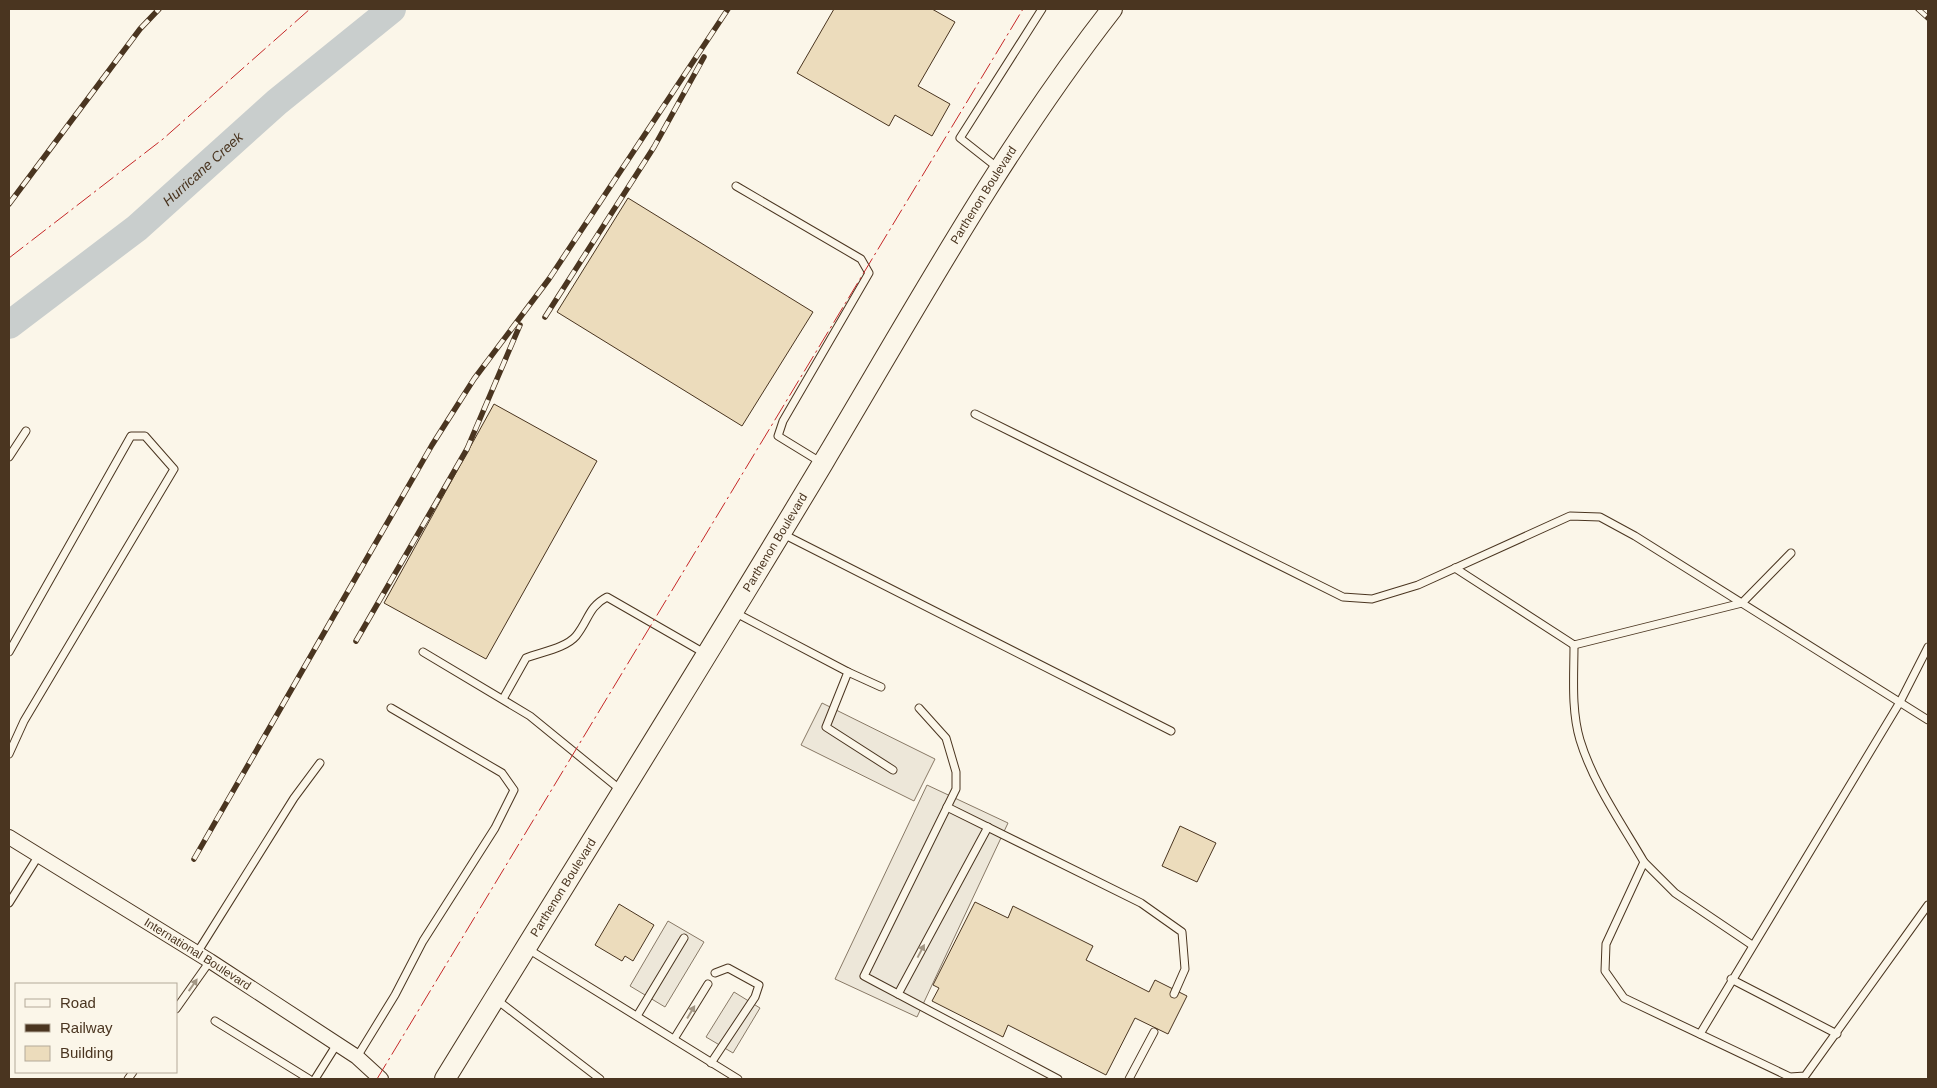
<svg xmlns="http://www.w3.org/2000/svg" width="1937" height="1088" font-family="Helvetica,sans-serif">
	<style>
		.parking { fill: #ede7d9; stroke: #887966 }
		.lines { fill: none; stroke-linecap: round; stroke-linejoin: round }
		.river { stroke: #c9cecd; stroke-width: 28 }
		.building { fill: #ecdcbc; stroke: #4a3520 }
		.lane-casing { stroke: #4a3520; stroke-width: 9 }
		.street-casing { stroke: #4a3520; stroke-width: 16 }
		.secondary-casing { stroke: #4a3520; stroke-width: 22 }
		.lane { stroke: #fbf6e9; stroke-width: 7 }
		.street { stroke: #fbf6e9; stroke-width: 14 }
		.secondary { stroke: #fbf6e9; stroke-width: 20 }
		.rail-casing { stroke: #4a3520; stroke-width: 5.5 }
		.rail { stroke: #fbf6e9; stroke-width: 4; stroke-dasharray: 11; stroke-linecap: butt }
		.power { stroke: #c62828; stroke-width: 1; stroke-dasharray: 18 4 2.5 4; stroke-linecap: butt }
		.oneway { fill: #a29684 }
		.labels { text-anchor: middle; stroke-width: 4; stroke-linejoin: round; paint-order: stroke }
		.street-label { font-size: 12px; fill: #4a3520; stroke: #fbf6e9 }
		.water-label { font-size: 14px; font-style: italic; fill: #4a3520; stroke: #fbf6e9 }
	</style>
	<rect width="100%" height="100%" fill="#fbf6e9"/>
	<g class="parking">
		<path d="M 822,703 L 935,759 L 914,801 L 801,745 Z"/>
		<path d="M 927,785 L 1008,823 L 917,1017 L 835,979 Z"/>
		<path d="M 668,921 L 704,942 L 665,1007 L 630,986 Z"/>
		<path d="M 734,992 L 760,1008 L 733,1053 L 706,1037 Z"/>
	</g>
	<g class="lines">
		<path class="river" id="s1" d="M 9,325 L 137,228 L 277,102 L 392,9"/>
	</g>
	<g class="building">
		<path d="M 834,9 L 932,9 L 955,22 L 918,86 L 950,104 L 932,136 L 895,115 L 889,126 L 797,73 Z"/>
		<path d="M 628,198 L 813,312 L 742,426 L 557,312 Z"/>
		<path d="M 494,404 L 597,461 L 486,659 L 384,603 Z"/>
		<path d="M 1180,826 L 1216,843 L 1197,882 L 1162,866 Z"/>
		<path d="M 975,902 L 1008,918 L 1013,906 L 1093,946 L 1086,960 L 1149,992 L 1155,980 L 1187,996 L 1168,1034 L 1135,1018 L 1106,1075 L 1008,1025 L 1003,1037 L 932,1001 L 939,988 L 933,985 Z"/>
		<path d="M 619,904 L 654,925 L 633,961 L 625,956 L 622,961 L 595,945 Z"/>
	</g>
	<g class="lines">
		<defs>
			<g id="lane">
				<path d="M 998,168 L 960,138 L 1042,9"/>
				<path d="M 736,186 L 861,259 L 869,273 L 783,421 L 778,436 L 822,463"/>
				<path d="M 975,414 L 1343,597 L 1372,599 L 1418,585 L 1570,516 L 1600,517 L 1635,536 L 1928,720"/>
				<path d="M 9,457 L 26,431"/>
				<path d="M 783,534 L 1171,731"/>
				<path d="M 1455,568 L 1574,645 L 1742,603 L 1791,553"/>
				<path d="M 734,612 L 848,672 L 826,727 L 893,770"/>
				<path d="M 1574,645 C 1574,675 1571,710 1580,740 C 1593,783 1622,824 1644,862 L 1606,944 L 1605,971 L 1624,998 L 1790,1077 L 1805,1076 L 1928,905"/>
				<path d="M 9,652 L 131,436 L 145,436 L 174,469 L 24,721 L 9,754"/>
				<path d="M 423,652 L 530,716 L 622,791"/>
				<path d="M 848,672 L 881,687"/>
				<path d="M 503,699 L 526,658 C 541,652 566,648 576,636 C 589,620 588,607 607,597 L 706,654"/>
				<path d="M 919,708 L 946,738 L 956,772 L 956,789 L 864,976 L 1058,1079"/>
				<path d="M 947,807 L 1141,903 L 1182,932 L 1185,969 L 1174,994"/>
				<path d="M 1644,862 L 1675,893 L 1752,945"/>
				<path d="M 9,903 L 39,855"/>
				<path d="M 528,949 L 738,1079"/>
				<path d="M 197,953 L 294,798 L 320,763"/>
				<path d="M 1731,979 L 1837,1034"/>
				<path d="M 898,994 L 988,827"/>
				<path d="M 497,1000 L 600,1079"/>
				<path d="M 176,1009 L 210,961"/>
				<path d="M 637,1016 L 684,938"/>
				<path d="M 215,1021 L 309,1079"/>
				<path d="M 1700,1034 L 1900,702 L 1928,647"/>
				<path d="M 674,1039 L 708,984"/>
				<path d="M 357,1057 L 395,995 L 423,941 L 495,828 L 514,790 L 502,773 L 391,708"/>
				<path d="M 711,1063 L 755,997 L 759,985 L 728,968 L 715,973"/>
				<path d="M 128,1079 L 133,1072"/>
				<path d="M 315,1079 L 337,1044"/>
				<path d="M 1129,1079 L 1154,1032"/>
			</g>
			<g id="street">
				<path id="s2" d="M 9,837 L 210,961 L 357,1057 L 381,1079"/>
			</g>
			<g id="secondary">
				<path id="s3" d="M 445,1079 C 571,874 699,670 823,463 C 915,309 1002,150 1112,9"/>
			</g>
		</defs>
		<use href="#lane" class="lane-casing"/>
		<use href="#street" class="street-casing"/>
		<use href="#secondary" class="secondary-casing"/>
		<use href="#lane" class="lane"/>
		<use href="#street" class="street"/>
		<use href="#secondary" class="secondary"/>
		<defs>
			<g id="rail">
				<path d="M 1918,9 L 1928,18"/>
				<path d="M 9,204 L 140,29 L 159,9"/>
				<path d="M 545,317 L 654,147 L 704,57"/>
				<path d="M 356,641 L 467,449 L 520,325"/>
				<path d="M 194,859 L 432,445 L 474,379 L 549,279 L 728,9"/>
			</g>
		</defs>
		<use href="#rail" class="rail-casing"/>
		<use href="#rail" class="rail"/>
		<g class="power">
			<path d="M 9,258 L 163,139 L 310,9"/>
			<path d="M 377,1079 L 1023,9"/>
		</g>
	</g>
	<defs><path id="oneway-solid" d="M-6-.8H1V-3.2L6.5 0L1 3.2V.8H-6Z" transform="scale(1.25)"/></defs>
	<g class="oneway">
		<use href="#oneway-solid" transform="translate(921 951) rotate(-62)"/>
		<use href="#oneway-solid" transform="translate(193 985) rotate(-55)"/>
		<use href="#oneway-solid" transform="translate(691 1012) rotate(-59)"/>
	</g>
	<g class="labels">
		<g class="street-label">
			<text dy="4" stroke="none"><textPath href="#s3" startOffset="1035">Parthenon Boulevard</textPath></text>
			<text dy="4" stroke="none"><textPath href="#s3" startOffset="630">Parthenon Boulevard</textPath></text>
			<text dy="4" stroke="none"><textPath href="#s3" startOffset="225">Parthenon Boulevard</textPath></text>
			<text dy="4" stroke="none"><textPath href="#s2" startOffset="222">International Boulevard</textPath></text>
		</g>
		<g class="water-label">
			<text dy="5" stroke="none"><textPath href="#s1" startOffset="249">Hurricane Creek</textPath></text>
		</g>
	</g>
	<rect width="1937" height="1088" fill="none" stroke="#4a3520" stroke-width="20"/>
	<rect x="15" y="983" width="162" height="90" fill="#fbf6e9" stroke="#b4a999"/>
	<rect x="25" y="999" width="25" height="8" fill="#fbf6e9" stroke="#b4a999"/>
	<text x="60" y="1008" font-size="15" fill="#4a3520">Road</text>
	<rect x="25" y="1024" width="25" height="8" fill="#4a3520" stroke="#b4a999"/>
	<text x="60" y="1033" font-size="15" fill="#4a3520">Railway</text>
	<rect x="25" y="1046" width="25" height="15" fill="#ecdcbc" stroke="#b4a999"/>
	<text x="60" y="1058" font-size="15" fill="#4a3520">Building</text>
</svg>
